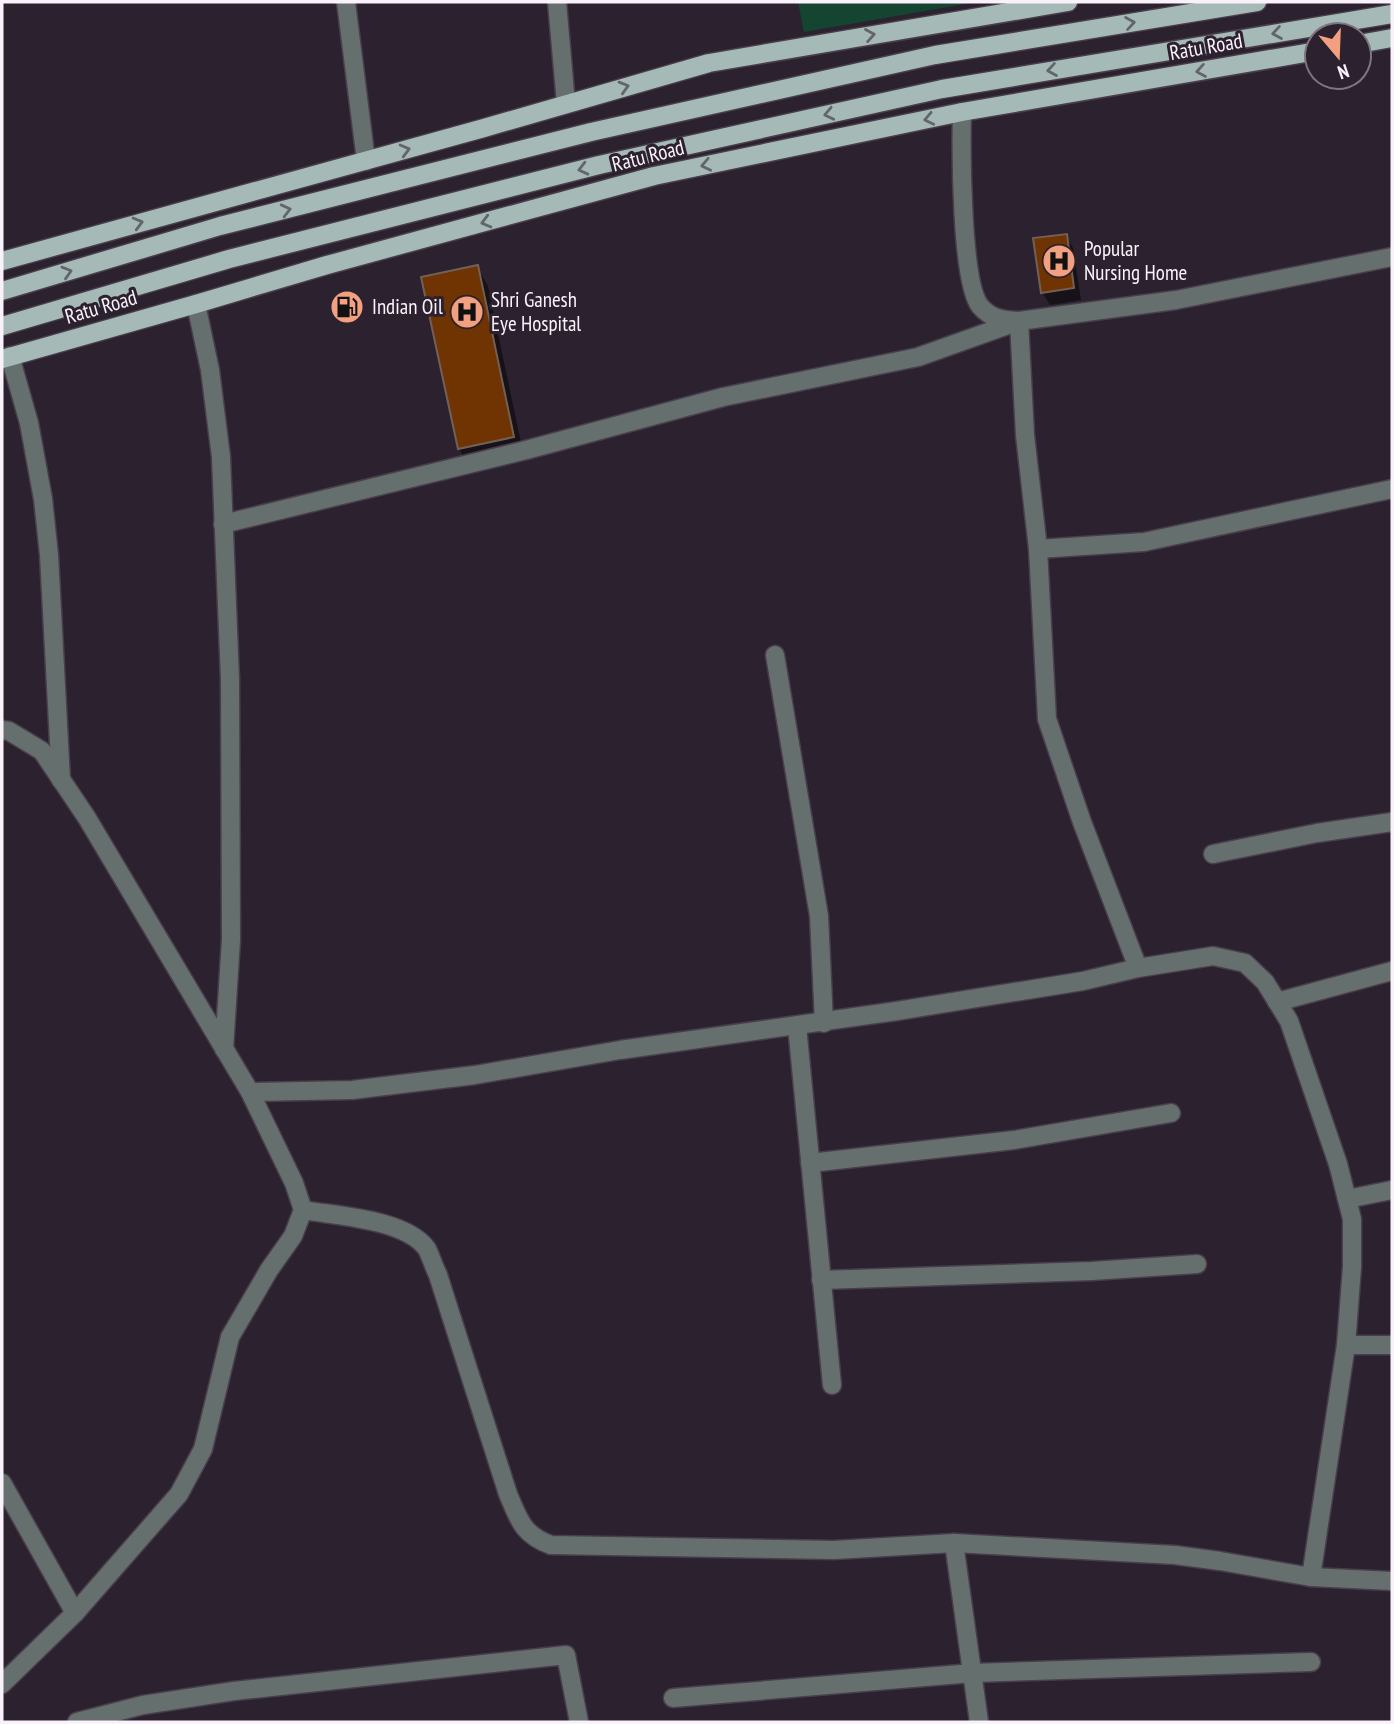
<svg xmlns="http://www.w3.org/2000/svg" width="1394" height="1724" font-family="'PT Sans Narrow',sans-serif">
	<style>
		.green { fill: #144530 }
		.shadow { fill: #0007 }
		.building { fill: #703302; stroke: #726056; stroke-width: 2 }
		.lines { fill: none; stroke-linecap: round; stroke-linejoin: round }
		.street-casing { stroke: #493e4b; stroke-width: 21 }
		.primary-casing { stroke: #493e4b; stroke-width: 21 }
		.street { stroke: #65706e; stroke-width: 18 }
		.primary { stroke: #a5bab7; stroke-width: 18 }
		.oneway { stroke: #62666c }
		.labels { text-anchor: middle; stroke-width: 6; stroke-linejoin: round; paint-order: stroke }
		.street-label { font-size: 21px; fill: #f9f2fb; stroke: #2c212e }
		.poi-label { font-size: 21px; fill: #f9f2fb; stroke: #2c212e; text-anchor: start }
	</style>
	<rect width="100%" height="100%" fill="#2c212e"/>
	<path class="green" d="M 798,2 L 977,2 L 804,32 Z"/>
	<g class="shadow">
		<path d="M 1066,235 L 1073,248 L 1081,300 L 1050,305 L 1042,292 Z"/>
		<path d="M 477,267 L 488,286 L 524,457 L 470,468 L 459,449 L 423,278 Z"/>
	</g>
	<g class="building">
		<path d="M 1067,234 L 1074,288 L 1041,293 L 1033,238 Z"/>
		<path d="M 478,265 L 514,437 L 458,449 L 421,277 Z"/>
	</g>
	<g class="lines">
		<defs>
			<g id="street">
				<path d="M 346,2 L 366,161"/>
				<path d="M 557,2 L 566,104"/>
				<path d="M 962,112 C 961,148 961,282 980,306 C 991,319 1003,320 1019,321 L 1176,300 L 1392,257"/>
				<path d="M 196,304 L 210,370 L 221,457 L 230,679 L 231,940 L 224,1049"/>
				<path d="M 10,356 L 29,423 L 43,499 L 49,555 L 61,780"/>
				<path d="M 223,524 L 526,450 L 723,397 L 918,357 L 1019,321 L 1025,435 L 1038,549 L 1047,719 L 1082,822 L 1138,968"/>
				<path d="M 1038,549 L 1144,542 L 1392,489"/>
				<path d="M 775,655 L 819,916 L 824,1023"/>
				<path d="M 2,730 L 9,731 L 42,751 L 87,818 L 250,1092 L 294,1183 L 303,1210 L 293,1236 L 269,1270 L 230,1337 L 203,1449 L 179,1494 L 75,1613 L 2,1684"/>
				<path d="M 1213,854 L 1317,833 L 1392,822"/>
				<path d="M 1277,1002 L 1392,971"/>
				<path d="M 797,1026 L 832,1385"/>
				<path d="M 250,1092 L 352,1090 L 475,1075 L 620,1050 L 897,1011 L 1083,981 L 1138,968 L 1213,956 L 1245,963 L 1265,982 L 1289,1021 L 1338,1164 L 1352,1219 L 1352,1267 L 1346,1345 L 1311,1577"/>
				<path d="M 810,1163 L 1014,1140 L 1171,1113"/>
				<path d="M 1347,1199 L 1392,1190"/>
				<path d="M 303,1210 C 337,1216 406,1219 427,1249 C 431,1257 434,1267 438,1275 L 508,1494 C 519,1520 523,1535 551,1545 L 834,1550 L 954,1543 L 1175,1555 L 1220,1561 L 1311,1577 L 1392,1581"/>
				<path d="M 821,1280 L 1092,1271 L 1197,1264"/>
				<path d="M 1346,1345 L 1392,1345"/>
				<path d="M 2,1483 L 75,1613"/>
				<path d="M 954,1543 L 979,1722"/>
				<path d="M 673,1698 L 973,1673 L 1311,1662"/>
				<path d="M 77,1722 L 143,1705 L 234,1691 L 566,1655 L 579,1722"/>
			</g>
			<g id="primary">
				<path d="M 1359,44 L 1392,38"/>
				<path d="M 2,261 L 484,128 L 709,63 L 1068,2"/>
				<path d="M 2,291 L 220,226 L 591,132 L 935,55 L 1257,2"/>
				<path d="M 2,326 L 229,259 L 599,165 L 942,89 L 1392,14"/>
				<path d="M 2,359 L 196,304 L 327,265 L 654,176 L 962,112 L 1317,51"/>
			</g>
		</defs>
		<use href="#street" class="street-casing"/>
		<use href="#primary" class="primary-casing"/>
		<use href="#street" class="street"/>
		<use href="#primary" class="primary"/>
	</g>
	<defs><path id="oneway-chevron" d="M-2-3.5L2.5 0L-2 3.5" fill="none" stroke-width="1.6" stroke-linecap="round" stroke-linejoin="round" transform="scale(1.75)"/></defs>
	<g class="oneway">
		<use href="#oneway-chevron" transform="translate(1130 23) rotate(-9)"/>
		<use href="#oneway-chevron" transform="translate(1277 33) rotate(171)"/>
		<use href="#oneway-chevron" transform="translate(870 35) rotate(-10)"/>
		<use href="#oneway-chevron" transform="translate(1052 70) rotate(171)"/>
		<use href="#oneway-chevron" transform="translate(1201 71) rotate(170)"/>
		<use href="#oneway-chevron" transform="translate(624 87) rotate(-16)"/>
		<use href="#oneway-chevron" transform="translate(829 114) rotate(168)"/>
		<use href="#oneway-chevron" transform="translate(929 119) rotate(168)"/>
		<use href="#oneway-chevron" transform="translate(405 150) rotate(-15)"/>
		<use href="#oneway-chevron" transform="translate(706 165) rotate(168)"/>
		<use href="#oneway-chevron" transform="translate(583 169) rotate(166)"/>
		<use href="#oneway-chevron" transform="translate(286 210) rotate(-14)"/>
		<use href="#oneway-chevron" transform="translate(486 222) rotate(165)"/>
		<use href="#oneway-chevron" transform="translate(138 223) rotate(-15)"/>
		<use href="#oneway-chevron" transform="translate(67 272) rotate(-17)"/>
	</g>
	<defs>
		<symbol id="hospital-disc" viewBox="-11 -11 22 22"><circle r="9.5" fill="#f2a080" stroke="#2c212e"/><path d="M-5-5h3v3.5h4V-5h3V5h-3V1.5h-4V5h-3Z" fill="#111"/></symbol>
		<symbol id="fuel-disc" viewBox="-11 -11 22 22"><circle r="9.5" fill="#f2a080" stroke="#2c212e"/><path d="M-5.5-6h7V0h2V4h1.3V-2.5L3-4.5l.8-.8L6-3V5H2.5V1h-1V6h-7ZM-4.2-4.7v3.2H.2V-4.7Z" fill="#111"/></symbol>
	</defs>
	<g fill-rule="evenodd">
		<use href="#hospital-disc" x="1040" y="242" width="38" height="38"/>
		<use href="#fuel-disc" x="328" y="288" width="38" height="38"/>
		<use href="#hospital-disc" x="448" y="293" width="38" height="38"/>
	</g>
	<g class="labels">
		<g class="street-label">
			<text transform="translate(1206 47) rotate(-10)" y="7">Ratu Road</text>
			<text transform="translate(648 156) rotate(-14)" y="7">Ratu Road</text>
			<text transform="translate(101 307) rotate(-16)" y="7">Ratu Road</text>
		</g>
		<g class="poi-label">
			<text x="1084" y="256">Popular<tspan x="1084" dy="24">Nursing Home</tspan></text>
			<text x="491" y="307">Shri Ganesh<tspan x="491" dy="24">Eye Hospital</tspan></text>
			<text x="372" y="314">Indian Oil</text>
		</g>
	</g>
	<rect width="1394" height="1724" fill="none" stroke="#f9f2fb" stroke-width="7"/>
	<g transform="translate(1338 56) rotate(161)"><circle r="33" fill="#2c212e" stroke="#7e7580" stroke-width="2"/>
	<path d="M0-5L12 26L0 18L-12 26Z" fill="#f2a080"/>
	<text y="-10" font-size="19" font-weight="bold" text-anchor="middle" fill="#f9f2fb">N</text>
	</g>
</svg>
